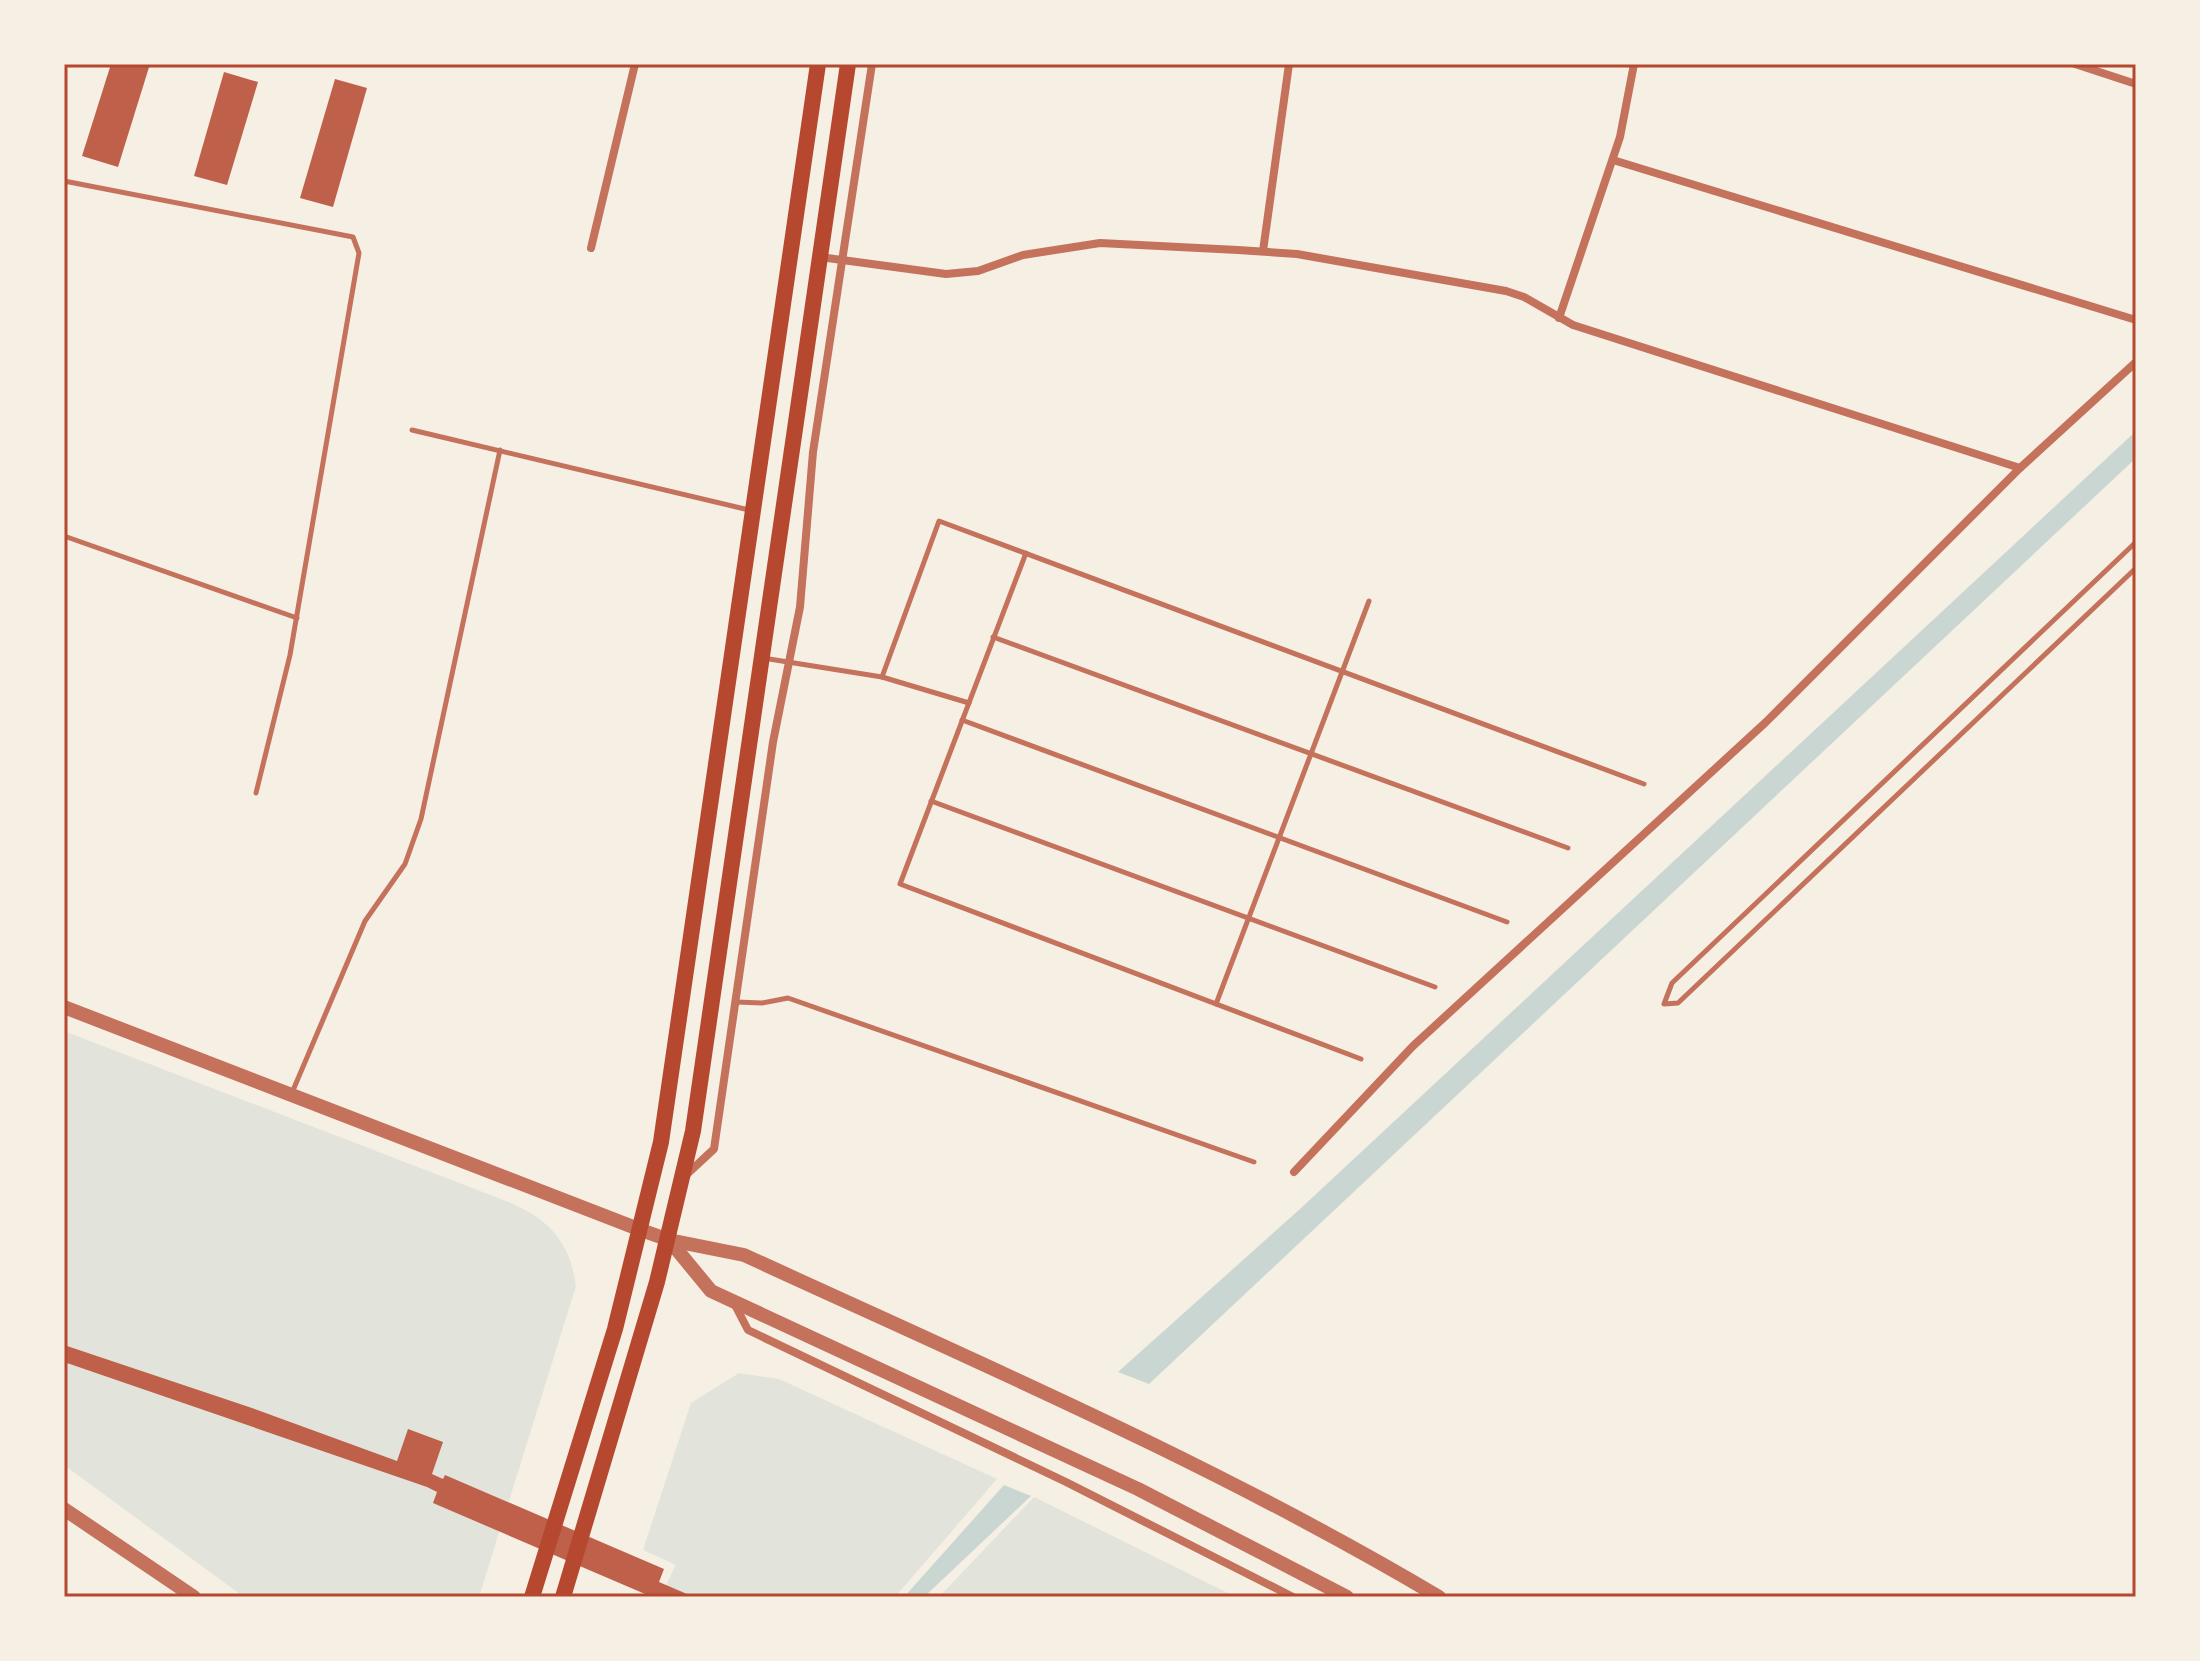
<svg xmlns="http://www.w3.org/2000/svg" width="2200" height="1661" font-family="'Alegreya Sans',sans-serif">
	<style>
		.green { fill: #e2e4dc }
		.water { fill: #c9d6d2 }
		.building { fill: #bf614a }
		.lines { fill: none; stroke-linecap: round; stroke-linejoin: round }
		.service { stroke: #c5725c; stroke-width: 5 }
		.minor { stroke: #c5725c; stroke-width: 8 }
		.tertiary { stroke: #c5725c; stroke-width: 14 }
		.secondary { stroke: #b5482f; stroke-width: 16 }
		.neatline { fill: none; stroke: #b5482f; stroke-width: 3 }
	</style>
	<rect width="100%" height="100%" fill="#f6efe4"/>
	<g class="green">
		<path d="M 64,1031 L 511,1203 C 550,1220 570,1243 576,1286 L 479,1597 L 244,1597 L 64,1465 Z"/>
		<path d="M 739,1373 L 779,1379 L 997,1479 L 895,1597 L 660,1597 L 676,1565 L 643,1550 L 691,1403 Z"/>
		<path d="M 1034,1497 L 1236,1597 L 939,1597 Z"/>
	</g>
	<g class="water">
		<path d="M 2136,431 L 2136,458 L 1149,1384 L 1118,1372 L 1300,1209 Z"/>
		<path d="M 1004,1485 L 1031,1496 L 924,1597 L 904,1597 Z"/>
	</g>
	<g class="building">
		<path d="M 111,64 L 150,64 L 118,167 L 82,156 Z"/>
		<path d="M 224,72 L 258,82 L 227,185 L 194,176 Z"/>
		<path d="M 335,79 L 367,88 L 333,207 L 300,198 Z"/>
		<path d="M 64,1345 L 252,1408 L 397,1461 L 408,1429 L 443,1442 L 432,1474 L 443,1479 L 445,1475 L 664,1569 L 659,1582 L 694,1597 L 652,1597 L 433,1503 L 437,1492 L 427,1487 L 64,1362 Z"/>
	</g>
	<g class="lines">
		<g class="service">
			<path d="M 64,181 L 353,237 L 359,253 L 290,655 L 256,793"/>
			<path d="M 412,430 L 749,510"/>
			<path d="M 64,536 L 297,618"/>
			<path d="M 2136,542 L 1672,983 L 1664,1004 L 1678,1003 L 2136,568"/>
			<path d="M 1026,553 L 900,884 L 1361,1059"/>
			<path d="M 993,637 L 1568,848"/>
			<path d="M 763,658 L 882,677 L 939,521 L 1644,784"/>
			<path d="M 882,677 L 969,703"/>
			<path d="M 962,720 L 1507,922"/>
			<path d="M 931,801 L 1435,987"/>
			<path d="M 736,1002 L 762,1003 L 788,998 L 1254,1162"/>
			<path d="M 1216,1004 L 1369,601"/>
			<path d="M 291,1095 L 365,921 L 405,864 L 421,819 L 500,450"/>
		</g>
		<g class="minor">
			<path d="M 2075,64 L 2136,84"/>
			<path d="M 1613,160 L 2136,320"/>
			<path d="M 591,248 L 635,64"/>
			<path d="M 1263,251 L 1289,64"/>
			<path d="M 820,257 L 946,274 L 978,271 L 1023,255 L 1100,243 L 1238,250 L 1297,254 L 1506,291 L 1524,297 L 1573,325 L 2020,468"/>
			<path d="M 1559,318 L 1620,137 L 1634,64"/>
			<path d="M 1294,1172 L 1413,1046 L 1766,722 L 2020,468 L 2136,362"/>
			<path d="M 686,1175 L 714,1149 L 773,742 L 800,607 L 813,452 L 872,64"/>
			<path d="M 735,1305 L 748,1330 L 1066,1482 L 1293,1597"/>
		</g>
		<g class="tertiary">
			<path d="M 64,1007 L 641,1230 L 669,1240 L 744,1255 C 979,1363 1217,1465 1439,1597"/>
			<path d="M 669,1240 L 711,1291 L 1138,1489 L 1347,1597"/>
			<path d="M 64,1509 L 194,1597"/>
		</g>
		<g class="secondary">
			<path d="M 532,1597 L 615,1329 L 661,1142 L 818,64"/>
			<path d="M 563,1597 L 657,1282 L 693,1131 L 848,64"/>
		</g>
	</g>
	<rect width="2200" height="1661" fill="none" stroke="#f6efe4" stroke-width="132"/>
	<rect x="66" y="66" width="2068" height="1529" class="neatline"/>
</svg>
